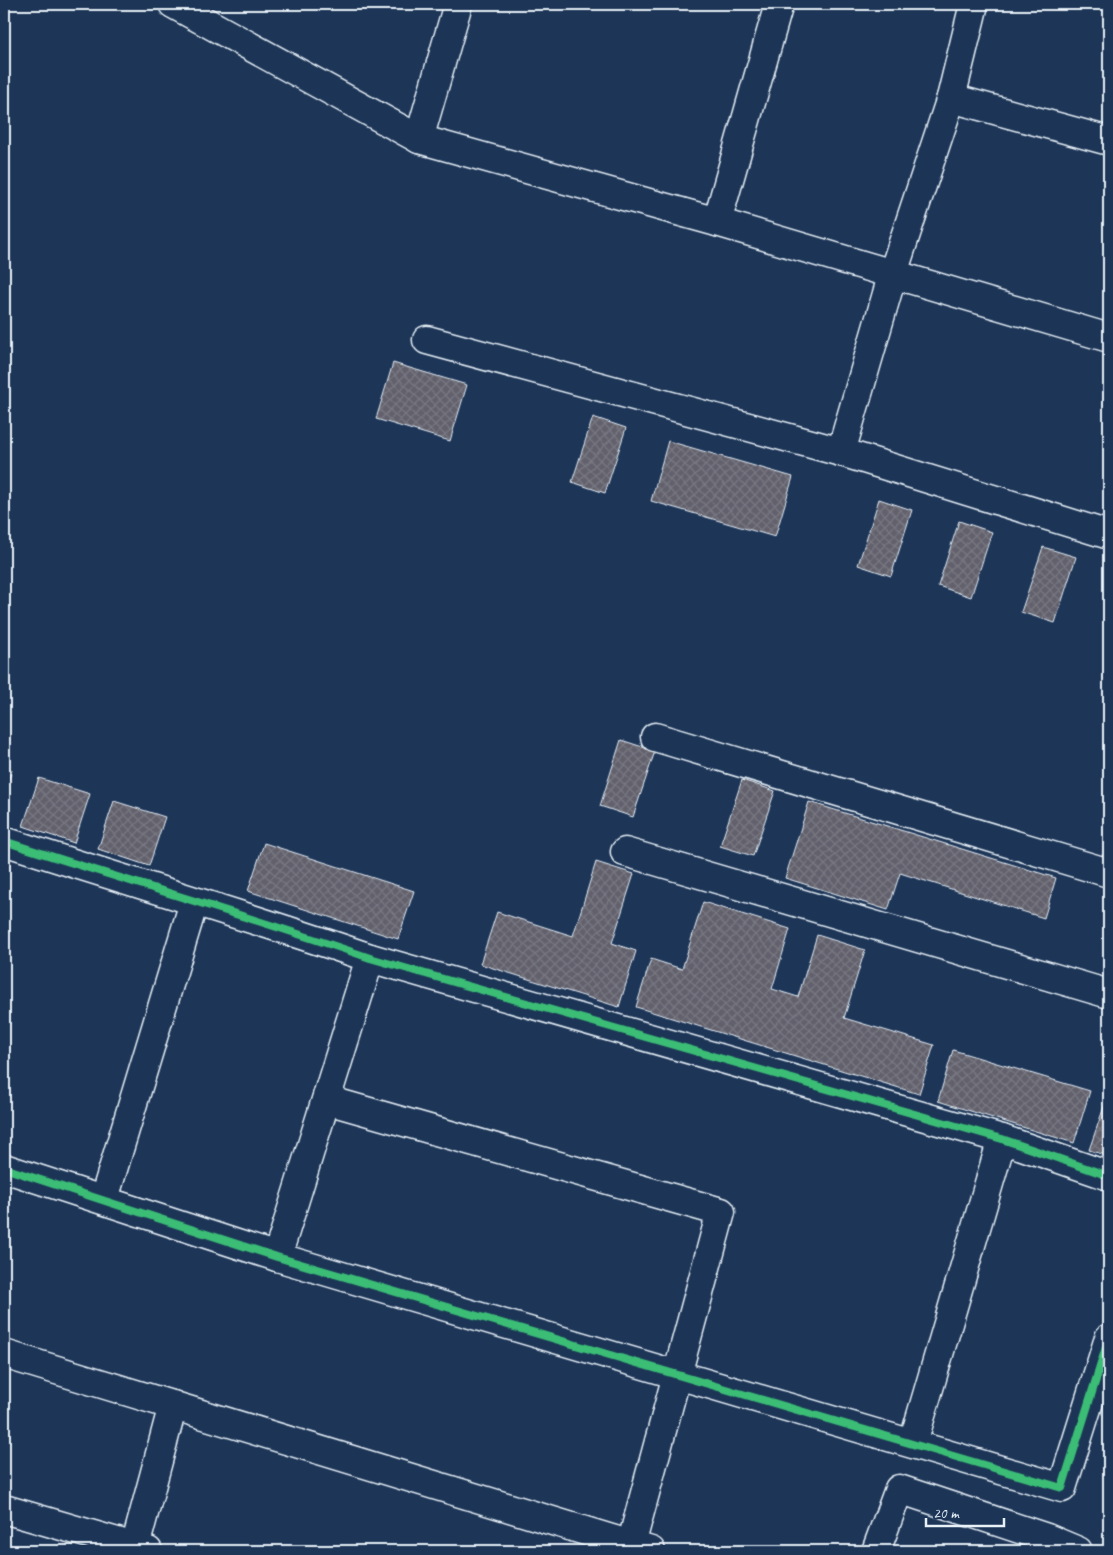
<svg xmlns="http://www.w3.org/2000/svg" width="1113" height="1555" font-family="Caveat,sans-serif">
	<style>
		.building { fill: url(#building-cross-hatch); stroke: #e8f1f8 }
		.lines { fill: none; stroke-linecap: round; stroke-linejoin: round }
		.minor-casing { stroke: #e8f1f8; stroke-width: 31 }
		.minor { stroke: #1d3557; stroke-width: 28 }
		.cycleway-casing { stroke: #1d3557; stroke-width: 11 }
		.cycleway { stroke: #3abd76; stroke-width: 8 }
	</style>
	<defs>
		<pattern id="building-cross-hatch" width="8" height="8" patternUnits="userSpaceOnUse" patternTransform="scale(1.25)"><rect width="8" height="8" fill="#62616c"/><path d="M0 0l8 8M0 8l8-8" fill="none" stroke="#787882"/></pattern>
	</defs>
	<rect width="100%" height="100%" fill="#1d3557"/>
	<filter id="ink" filterUnits="userSpaceOnUse"><feTurbulence type="fractalNoise" baseFrequency=".02" numOctaves="2"/><feDisplacementMap in="SourceGraphic" scale="10" xChannelSelector="R" yChannelSelector="G"/><feConvolveMatrix kernelMatrix="1 2 1 2 8 2 1 2 1" color-interpolation-filters="sRGB"/></filter>
	<g filter="url(#ink)">
		<g class="building">
			<path d="M 393,363 L 467,385 L 450,441 L 376,419 Z"/>
			<path d="M 593,417 L 626,428 L 605,493 L 572,482 Z"/>
			<path d="M 668,441 L 793,477 L 775,537 L 651,501 Z"/>
			<path d="M 879,499 L 912,510 L 891,576 L 858,565 Z"/>
			<path d="M 959,521 L 992,532 L 971,597 L 938,586 Z"/>
			<path d="M 1043,547 L 1076,557 L 1055,623 L 1021,612 Z"/>
			<path d="M 621,740 L 655,751 L 633,817 L 600,806 Z"/>
			<path d="M 4,768 L 12,770 L 4,794 Z"/>
			<path d="M 39,778 L 90,794 L 74,843 L 23,826 Z"/>
			<path d="M 742,780 L 775,791 L 753,856 L 720,846 Z"/>
			<path d="M 114,801 L 165,817 L 149,866 L 98,849 Z"/>
			<path d="M 809,802 L 1056,878 L 1044,918 L 900,873 L 888,910 L 785,878 Z"/>
			<path d="M 264,843 L 414,891 L 398,939 L 248,891 Z"/>
			<path d="M 596,862 L 634,874 L 612,943 L 636,951 L 619,1007 L 480,964 L 497,912 L 573,936 Z"/>
			<path d="M 703,902 L 790,929 L 772,989 L 798,997 L 817,935 L 865,950 L 844,1018 L 934,1045 L 919,1094 L 636,1007 L 651,959 L 682,969 Z"/>
			<path d="M 953,1050 L 1090,1091 L 1074,1143 L 938,1101 Z"/>
			<path d="M 1106,1101 L 1109,1102 L 1109,1156 L 1089,1150 Z"/>
		</g>
		<g class="lines">
			<defs>
				<g id="minor">
					<path d="M 173,4 L 419,139 L 717,222 L 1109,338"/>
					<path d="M 951,98 L 1109,141"/>
					<path d="M 419,139 L 458,4"/>
					<path d="M 717,222 L 779,4"/>
					<path d="M 427,340 L 841,452 L 1109,535"/>
					<path d="M 841,452 L 893,273 L 951,98 L 974,4"/>
					<path d="M 655,737 L 1109,873"/>
					<path d="M 4,841 C 126,881 249,916 370,958 L 1002,1139 L 1109,1176"/>
					<path d="M 625,852 L 1109,994"/>
					<path d="M 327,1100 L 721,1212 L 631,1545"/>
					<path d="M 4,1168 L 277,1257 L 1062,1488 L 1109,1338"/>
					<path d="M 104,1199 L 194,902"/>
					<path d="M 277,1257 L 370,958"/>
					<path d="M 4,1354 L 651,1551"/>
					<path d="M 913,1443 L 1002,1139"/>
					<path d="M 4,1509 L 148,1551"/>
					<path d="M 135,1547 L 173,1405"/>
					<path d="M 876,1551 L 899,1489 L 1047,1538 L 1078,1551"/>
				</g>
			</defs>
			<use href="#minor" class="minor-casing"/>
			<use href="#minor" class="minor"/>
			<defs>
				<g id="cycleway">
					<path d="M 4,841 C 126,881 249,916 370,958 L 1002,1139 L 1109,1176"/>
					<path d="M 4,1168 L 277,1257 L 1062,1488 L 1109,1338"/>
				</g>
			</defs>
			<use href="#cycleway" class="cycleway-casing"/>
			<use href="#cycleway" class="cycleway"/>
		</g>
	</g>
	<rect width="1113" height="1555" fill="none" stroke="#1d3557" stroke-width="20"/>
	<rect x="10" y="10" width="1093" height="1535" fill="none" stroke="#e8f1f8" stroke-width="2" filter="url(#ink)"/>
	<path d="M926 1518v8h78v-8" fill="none" stroke="#e8f1f8" stroke-width="2.5"/>
	<text x="933" y="1518" font-size="15" fill="#e8f1f8" stroke="#1d3557" stroke-width="4" paint-order="stroke">20 m</text>
</svg>
